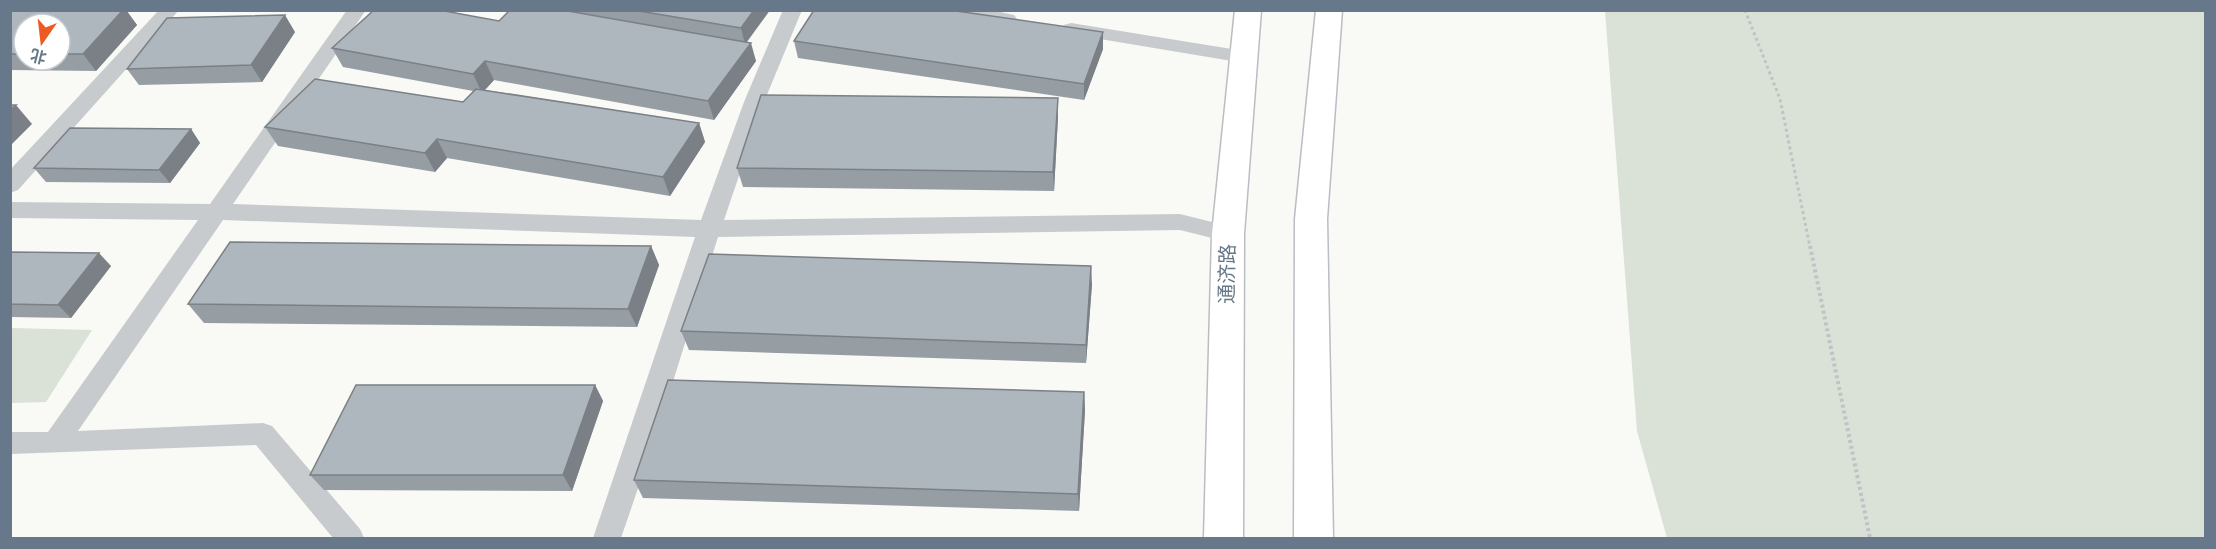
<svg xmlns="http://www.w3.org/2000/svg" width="2216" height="549" font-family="Montserrat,'Noto Sans SC',sans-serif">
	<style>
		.green { fill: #dae1d7 }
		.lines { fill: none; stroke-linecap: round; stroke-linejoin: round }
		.secondary-casing { stroke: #b9bec3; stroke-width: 3 }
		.path-far1 { stroke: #c0c3c5; stroke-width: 3; stroke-dasharray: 3 3; stroke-linecap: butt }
		.path { stroke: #c0c3c5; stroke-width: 4; stroke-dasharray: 3 3; stroke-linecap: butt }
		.service { fill: #c7cbce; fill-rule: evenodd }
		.secondary { fill: #fff; fill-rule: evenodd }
		.wall { fill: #969da3; fill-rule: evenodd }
		.shaded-wall { fill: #7a8085 }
		.building { fill: #afb7be; stroke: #7a8085; stroke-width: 1.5 }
		.labels { text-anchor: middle; stroke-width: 6; stroke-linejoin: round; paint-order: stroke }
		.street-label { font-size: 20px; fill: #667889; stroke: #fff }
	</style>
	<rect width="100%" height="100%" fill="#f9f9f6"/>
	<g class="green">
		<path d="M 1605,11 L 2205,11 L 2205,538 L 1667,538 L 1637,431 Z"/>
		<path d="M 11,328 L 92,330 L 46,402 L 11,403 Z"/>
	</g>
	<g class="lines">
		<defs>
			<g id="secondary">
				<path d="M 1235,10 L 1261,10 L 1244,234 L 1243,538 L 1204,538 L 1212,234 Z"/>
				<path d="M 1316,10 L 1342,10 L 1327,219 L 1333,538 L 1294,538 L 1295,219 Z"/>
			</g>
		</defs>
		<use href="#secondary" class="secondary-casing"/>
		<path class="path-far1" d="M 1745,10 L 1780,99 L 1810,247"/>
		<path class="path" d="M 1810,246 L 1870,538"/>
		<g class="service">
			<path d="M 159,10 L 179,10 L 18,190 L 10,193 L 10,170 Z"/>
			<path d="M 347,10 L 366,10 L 233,204 L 701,220 L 744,102 L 783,10 L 802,10 L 764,102 L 724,220 L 1180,214 L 1236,228 L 1240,234 L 1236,240 L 1228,242 L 1180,230 L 718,237 L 657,433 L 621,538 L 593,538 L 695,237 L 223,220 L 78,431 L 263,423 L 272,426 L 360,529 L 364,538 L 333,538 L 256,445 L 10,454 L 10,432 L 48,432 L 198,220 L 10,218 L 10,202 L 210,204 Z"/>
			<path d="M 944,10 L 991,10 L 1014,15 L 1017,19 L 1014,23 L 1007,25 L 953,16 L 946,14 Z"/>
			<path d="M 1071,23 L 1244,51 L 1251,53 L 1254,57 L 1251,61 L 1244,63 L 1064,33 L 1061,29 L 1064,25 Z"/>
		</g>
		<use href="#secondary" class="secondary"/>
	</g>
	<g class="wall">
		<path d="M 10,10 L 126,10 L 137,25 L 96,71 L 10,70 ZM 24,24 L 60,24 L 60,60 L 24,60 Z"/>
		<path d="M 510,10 L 770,10 L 747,42 L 756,61 L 714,120 L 494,80 L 485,90 L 699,123 L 705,142 L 670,196 L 447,158 L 435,172 L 278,146 L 265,127 L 463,102 L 473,91 L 343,67 L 332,48 L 499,21 Z"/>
		<path d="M 295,32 L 262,82 L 139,85 L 127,69 Z"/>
		<path d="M 1103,32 L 1103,49 L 1084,100 L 798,58 L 794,41 Z"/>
		<path d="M 1058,117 L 1054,191 L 743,187 L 737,168 Z"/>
		<path d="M 191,129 L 200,143 L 170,183 L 46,182 L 34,168 Z"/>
		<path d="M 651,246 L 659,265 L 637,327 L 204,323 L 188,304 Z"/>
		<path d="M 10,252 L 111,266 L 71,318 L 10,317 Z"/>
		<path d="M 1092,284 L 1086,363 L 689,350 L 681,331 Z"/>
		<path d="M 595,385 L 603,401 L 572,491 L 324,490 L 310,475 Z"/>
		<path d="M 1084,392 L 1085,410 L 1079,511 L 643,498 L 634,480 Z"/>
	</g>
	<g class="shaded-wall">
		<path d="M 123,10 L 126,10 L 137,25 L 96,71 L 83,54 Z"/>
		<path d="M 754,10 L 770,10 L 745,44 L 741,28 Z"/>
		<path d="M 285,15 L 295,32 L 262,82 L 251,65 Z"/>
		<path d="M 1103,32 L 1103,49 L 1084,100 L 1084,84 Z"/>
		<path d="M 751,43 L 756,61 L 714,120 L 708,101 Z"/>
		<path d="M 485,61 L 494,80 L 482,93 L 473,74 Z"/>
		<path d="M 1058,98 L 1058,117 L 1054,191 L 1053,172 Z"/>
		<path d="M 16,105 L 32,124 L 10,146 L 10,110 Z"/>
		<path d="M 699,123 L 705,142 L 670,196 L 663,177 Z"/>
		<path d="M 191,129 L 200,143 L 170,183 L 159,170 Z"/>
		<path d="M 437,139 L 447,158 L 435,172 L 425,153 Z"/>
		<path d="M 651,246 L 659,265 L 637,327 L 628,309 Z"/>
		<path d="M 99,253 L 111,266 L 71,318 L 58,305 Z"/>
		<path d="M 1091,266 L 1092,284 L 1086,363 L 1086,345 Z"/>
		<path d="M 595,385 L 603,401 L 572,491 L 563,475 Z"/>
		<path d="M 1084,392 L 1085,410 L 1079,511 L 1078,494 Z"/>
	</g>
	<g class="building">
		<path d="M 10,10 L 123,10 L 83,54 L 60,54 L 60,24 L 24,24 L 24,54 L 10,54 Z"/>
		<path d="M 374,10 L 439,10 L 499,21 L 510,10 L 562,10 L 751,43 L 708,101 L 485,61 L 473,74 L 332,48 Z"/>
		<path d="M 633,10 L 754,10 L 741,28 Z"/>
		<path d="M 814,10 L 949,10 L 1103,32 L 1084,84 L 794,41 Z"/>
		<path d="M 285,15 L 251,65 L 127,69 L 167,18 Z"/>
		<path d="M 315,79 L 463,102 L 476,89 L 699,123 L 663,177 L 437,139 L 425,153 L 265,127 Z"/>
		<path d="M 761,95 L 1058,98 L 1053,172 L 737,168 Z"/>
		<path d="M 10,105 L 16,105 L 10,110 Z"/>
		<path d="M 70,128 L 191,129 L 159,170 L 34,168 Z"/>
		<path d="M 230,242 L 651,246 L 628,309 L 188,304 Z"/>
		<path d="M 10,252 L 99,253 L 58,305 L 10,304 Z"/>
		<path d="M 709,254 L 1091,266 L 1086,345 L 681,331 Z"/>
		<path d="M 668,380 L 1084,392 L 1078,494 L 634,480 Z"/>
		<path d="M 356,385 L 595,385 L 563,475 L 310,475 Z"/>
	</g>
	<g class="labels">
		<g class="street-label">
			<text transform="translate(1227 274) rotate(-89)" y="7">通济路</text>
		</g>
	</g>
	<rect width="2216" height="549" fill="none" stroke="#667889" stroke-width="24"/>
	<g transform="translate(42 42) rotate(194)"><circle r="28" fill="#ffffff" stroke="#c2c9d0" stroke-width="1.5"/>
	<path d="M0-4.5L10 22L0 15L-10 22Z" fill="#ec5b23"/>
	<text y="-9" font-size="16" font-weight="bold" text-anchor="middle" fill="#667889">北</text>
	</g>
</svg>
